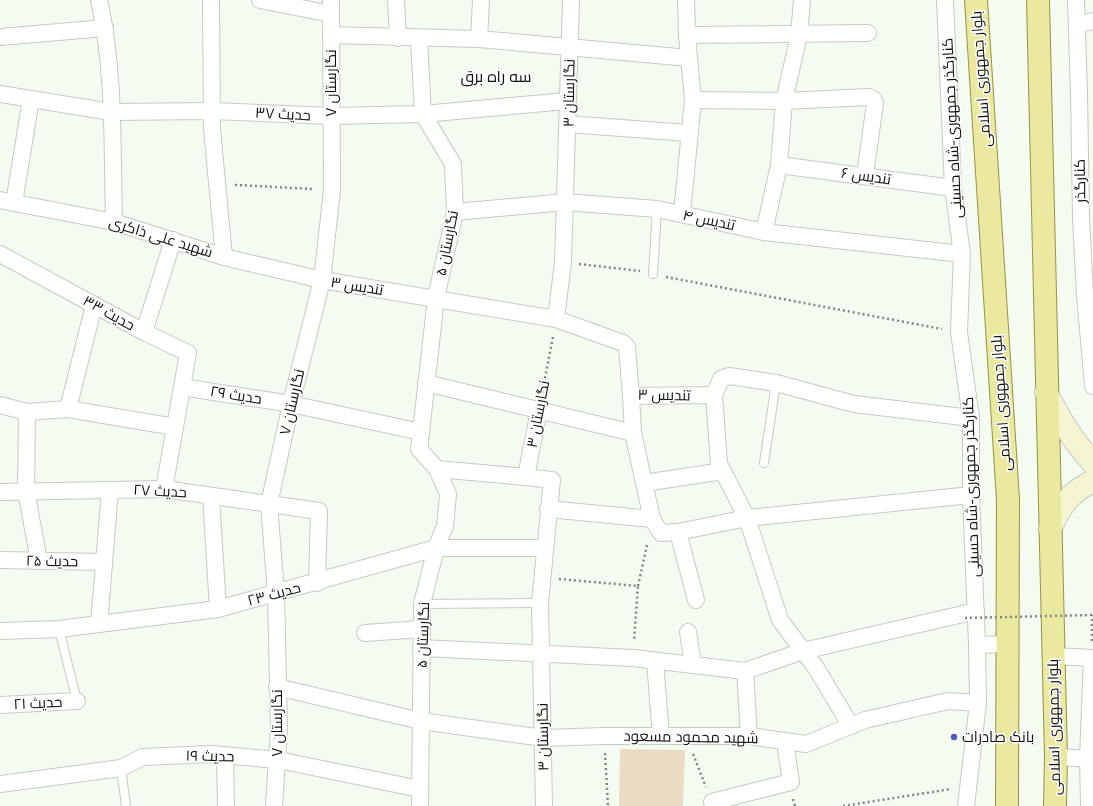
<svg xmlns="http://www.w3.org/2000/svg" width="1093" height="806" font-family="Spectral,Cairo,serif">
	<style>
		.green { fill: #ebdbc2 }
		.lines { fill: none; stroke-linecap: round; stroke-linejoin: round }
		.lane-casing { stroke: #c4cbc1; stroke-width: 10 }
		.street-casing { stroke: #c4cbc1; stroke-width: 18 }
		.secondary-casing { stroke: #c4cbc1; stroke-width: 24 }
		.primary-casing { stroke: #969344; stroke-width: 24 }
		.path { stroke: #81867f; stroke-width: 2.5; stroke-dasharray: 2 3; stroke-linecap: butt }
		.lane { stroke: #fff; stroke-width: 8 }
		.street { stroke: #fff; stroke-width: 16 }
		.secondary { stroke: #f5f4d0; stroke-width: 22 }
		.primary { stroke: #ebe8a0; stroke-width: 22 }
		.path-bridge { stroke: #81867f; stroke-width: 2.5; stroke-dasharray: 2 3; stroke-linecap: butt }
		.poi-dot { fill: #5256cd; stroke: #fff; stroke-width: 1.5 }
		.labels { text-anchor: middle; stroke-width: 3; stroke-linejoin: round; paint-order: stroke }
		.street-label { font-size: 15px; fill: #0f110e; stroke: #fff }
		.poi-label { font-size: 15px; fill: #0f110e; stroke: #fff; text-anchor: start }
		.neighbourhood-label { font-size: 16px; fill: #0f110e; stroke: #fff }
	</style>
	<rect width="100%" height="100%" fill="#f4fcf1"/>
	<path class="green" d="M 620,749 L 685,750 L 683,806 L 619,806 Z"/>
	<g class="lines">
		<defs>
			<g id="lane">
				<path d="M 653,274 L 657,209"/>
				<path d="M 764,463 L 776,383"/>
				<path d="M 422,604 L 540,603"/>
				<path d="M 59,629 L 77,701"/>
				<path d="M 121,768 L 126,806"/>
			</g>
			<g id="street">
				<path d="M 99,0 C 115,71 112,149 114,222"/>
				<path d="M 211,0 L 212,129 L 224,257"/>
				<path d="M 260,0 L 331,14"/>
				<path d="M 396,0 L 398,38"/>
				<path d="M 945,0 L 953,188 L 962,254 L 959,332 L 971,418 L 971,495 L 977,645 L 978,703 L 966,806"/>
				<path d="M 1076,0 L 1079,93 L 1081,217 L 1085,295 L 1093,386"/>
				<path d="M 1077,24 L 1093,21"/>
				<path d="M 331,35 L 479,39 L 689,58"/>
				<path d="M 687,35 L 868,33"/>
				<path d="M 0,37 L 105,28"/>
				<path d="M 419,39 L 423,114 L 453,164 L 455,212 L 436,298 L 421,432"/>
				<path d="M 479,39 L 481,0"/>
				<path d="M 0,94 L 111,112 L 212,111 L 331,116 L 423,114 L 567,101"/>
				<path d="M 693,100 L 784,101 L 869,97 L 873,99 L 875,103 L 865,175"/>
				<path d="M 568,124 L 688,133"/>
				<path d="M 779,165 L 953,188"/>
				<path d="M 0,200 L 114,222 L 224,257 L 322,280 L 556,319 L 623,343 L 627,347 L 631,396 L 714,395 L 721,379 L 729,376 L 776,383 L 854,404 L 971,418"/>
				<path d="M 14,203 L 31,99"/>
				<path d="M 455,212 L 565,202 L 657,209 L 764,232 L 962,254"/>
				<path d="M 682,213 L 693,100 L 687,35 L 686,0"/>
				<path d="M 764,232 L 779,165 L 784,101 L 799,35 L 802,0"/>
				<path d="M 0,254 L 144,332 L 188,353 L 182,387"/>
				<path d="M 556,319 L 563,262 L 571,0"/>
				<path d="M 144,332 L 173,240"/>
				<path d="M 426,383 L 633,433"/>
				<path d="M 714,395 L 719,464 L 747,518 L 780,620 L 816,668 L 851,726"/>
				<path d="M 631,396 L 633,433 L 652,519"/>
				<path d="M 0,405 L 27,412 L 68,409 L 175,427 L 182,387 L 291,404 L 421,432 L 419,449 L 437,469 L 526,477"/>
				<path d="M 68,409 L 94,305"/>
				<path d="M 539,410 L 526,477 L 552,480 L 540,603 L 544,806"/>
				<path d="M 27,412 L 26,491 L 39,561"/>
				<path d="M 644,483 L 723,471"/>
				<path d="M 164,489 L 175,427"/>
				<path d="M 0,492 L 164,489 L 319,511 L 317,583"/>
				<path d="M 211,496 L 218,609"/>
				<path d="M 548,509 L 652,519 L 661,533 L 678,532 L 747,518 L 971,495"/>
				<path d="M 678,532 L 696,600"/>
				<path d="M 0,560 L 104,562"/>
				<path d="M 99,624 L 110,490"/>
				<path d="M 0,631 L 59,629 L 218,609 L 436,548 L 544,548"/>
				<path d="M 688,632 L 693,665"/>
				<path d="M 365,633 L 422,629"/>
				<path d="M 977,645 L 1008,644"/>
				<path d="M 421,648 L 633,658 L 745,671 L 803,651 L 976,611"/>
				<path d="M 1053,656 L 1093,658"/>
				<path d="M 655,661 L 661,736"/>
				<path d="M 745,671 L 749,736"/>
				<path d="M 277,687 L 421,721 L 543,738 L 604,736 L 749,736 L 806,744 L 865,720 L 948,701 L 978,703"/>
				<path d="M 0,705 L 77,701"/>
				<path d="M 225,755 L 226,806"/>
				<path d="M 1056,757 L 1093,759"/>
				<path d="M 0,784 L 121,768 L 143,757 L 211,754 L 278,760 L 420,789"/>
				<path d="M 712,802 L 791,782 L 785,742"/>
				<path d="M 274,806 L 279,728 L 276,594 L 269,504 L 291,404 L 322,280 L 332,190 L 331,0"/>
				<path d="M 420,806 L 422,604 L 436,548 L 445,526 L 448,494 L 437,469"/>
				<path d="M 1089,806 L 1088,758 L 1092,658"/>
			</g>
			<g id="secondary">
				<path d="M 1046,392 C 1060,419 1072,440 1093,463"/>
				<path d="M 1050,529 C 1062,504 1068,494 1093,481"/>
			</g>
			<g id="primary">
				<path d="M 976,0 L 1008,500 L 1007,806"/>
				<path d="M 1038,0 L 1056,757 L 1055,806"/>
			</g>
		</defs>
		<use href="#lane" class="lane-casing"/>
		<use href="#street" class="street-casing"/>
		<use href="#secondary" class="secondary-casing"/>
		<use href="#primary" class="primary-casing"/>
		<g class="path">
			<path d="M 235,185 L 314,189"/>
			<path d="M 579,264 L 640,271"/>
			<path d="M 666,277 L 942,329"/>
			<path d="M 542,393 L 553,337"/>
			<path d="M 559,579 L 638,586 L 634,640"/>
			<path d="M 638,586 L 647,545"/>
			<path d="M 1092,641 L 1092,615"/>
			<path d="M 605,753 L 608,806"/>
			<path d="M 693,754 L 706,787"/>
			<path d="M 793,799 L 795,806"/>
			<path d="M 843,806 L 951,789"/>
		</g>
		<use href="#lane" class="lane"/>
		<use href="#street" class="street"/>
		<use href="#secondary" class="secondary"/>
		<use href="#primary" class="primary"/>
		<path class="path-bridge" d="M 965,618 L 1092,615"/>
	</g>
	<circle class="poi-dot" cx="954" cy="737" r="4"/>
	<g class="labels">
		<g class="street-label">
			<text transform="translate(981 79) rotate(-94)" y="5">بلوار جمهوری اسلامی</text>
			<text transform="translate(331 83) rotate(-90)" y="5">نگارستان ۷</text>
			<text transform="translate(569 93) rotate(-89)" y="5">نگارستان ۳</text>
			<text transform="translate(283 114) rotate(3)" y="5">حدیث ۳۷</text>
			<text transform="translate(952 128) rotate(-93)" y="5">کنارگذر جمهوری-شاه حسینی</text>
			<text transform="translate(866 176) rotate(8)" y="5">تندیس ۶</text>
			<text transform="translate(1080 181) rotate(-91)" y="5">کنارگذر</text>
			<text transform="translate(709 220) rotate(12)" y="5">تندیس ۴</text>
			<text transform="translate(161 237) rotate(17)" y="5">شهید علی ذاکری</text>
			<text transform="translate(447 243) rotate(-79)" y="5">نگارستان ۵</text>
			<text transform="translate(357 286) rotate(9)" y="5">تندیس ۳</text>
			<text transform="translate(109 313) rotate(29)" y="5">حدیث ۳۳</text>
			<text transform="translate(236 395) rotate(9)" y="5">حدیث ۲۹</text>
			<text transform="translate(664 395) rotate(1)" y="5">تندیس ۳</text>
			<text transform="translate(292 402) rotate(-77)" y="5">نگارستان ۷</text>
			<text transform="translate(1001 403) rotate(-94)" y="5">بلوار جمهوری اسلامی</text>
			<text transform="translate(538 414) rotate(-79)" y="5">نگارستان ۳</text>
			<text transform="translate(971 487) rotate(-92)" y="5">کنارگذر جمهوری-شاه حسینی</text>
			<text transform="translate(160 491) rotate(3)" y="5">حدیث ۲۷</text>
			<text transform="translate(52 561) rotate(1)" y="5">حدیث ۲۵</text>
			<text transform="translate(274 594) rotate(-15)" y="5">حدیث ۲۳</text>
			<text transform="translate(423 635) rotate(-88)" y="5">نگارستان ۵</text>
			<text transform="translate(38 703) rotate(-3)" y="5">حدیث ۲۱</text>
			<text transform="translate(277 723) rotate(-90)" y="5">نگارستان ۷</text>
			<text transform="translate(1054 727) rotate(-91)" y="5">بلوار جمهوری اسلامی</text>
			<text transform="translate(543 737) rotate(-91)" y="5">نگارستان ۳</text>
			<text transform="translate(691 737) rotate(1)" y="5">شهید محمود مسعود</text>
			<text transform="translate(210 756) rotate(1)" y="5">حدیث ۱۹</text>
		</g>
		<g class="poi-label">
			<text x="962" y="742">بانک صادرات</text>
		</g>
		<g class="neighbourhood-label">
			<text x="496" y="82">سه راه برق</text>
		</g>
	</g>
</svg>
